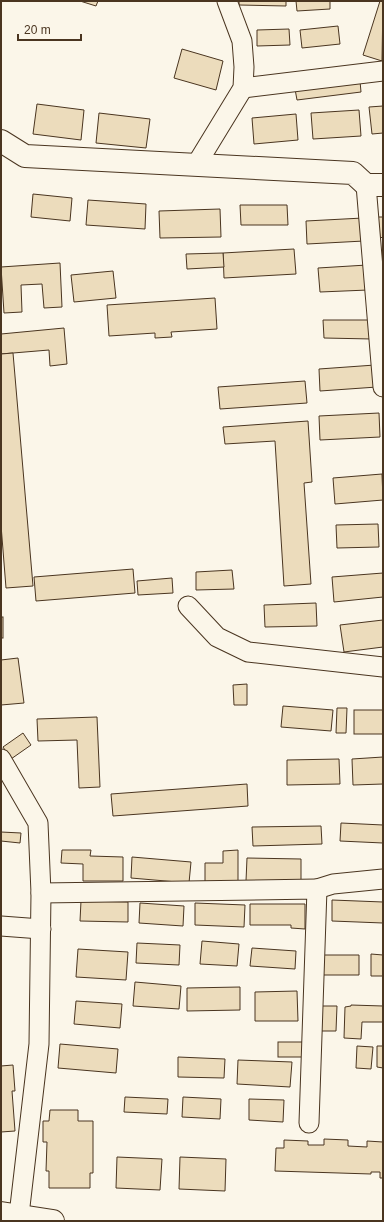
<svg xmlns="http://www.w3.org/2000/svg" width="384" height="1222" font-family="Arial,sans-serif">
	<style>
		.building { fill: #ecdcbc; stroke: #4a3520 }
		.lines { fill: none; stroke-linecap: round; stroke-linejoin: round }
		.minor-casing { stroke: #4a3520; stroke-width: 21 }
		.tertiary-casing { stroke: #4a3520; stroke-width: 24 }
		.primary-casing { stroke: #4a3520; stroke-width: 24 }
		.minor { stroke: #fbf6e9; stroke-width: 19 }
		.tertiary { stroke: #fbf6e9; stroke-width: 22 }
		.primary { stroke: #fbf6e9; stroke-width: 22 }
	</style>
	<rect width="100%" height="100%" fill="#fbf6e9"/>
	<g class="building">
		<path d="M 80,1 L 98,1 L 96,6 Z"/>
		<path d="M 239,1 L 286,1 L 286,6 L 239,5 Z"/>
		<path d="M 296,1 L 330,1 L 330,9 L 297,11 Z"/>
		<path d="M 380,1 L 383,1 L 382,61 L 363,55 Z"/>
		<path d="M 338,26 L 340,44 L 302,48 L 300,30 Z"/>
		<path d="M 289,29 L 290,45 L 257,46 L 257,30 Z"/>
		<path d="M 182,49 L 223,61 L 216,90 L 174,78 Z"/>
		<path d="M 360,81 L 361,92 L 297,100 L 295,89 Z"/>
		<path d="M 37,104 L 84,110 L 81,140 L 33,134 Z"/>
		<path d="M 383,106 L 383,133 L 372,134 L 369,107 Z"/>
		<path d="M 359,110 L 361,136 L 313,139 L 311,113 Z"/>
		<path d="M 99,113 L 150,119 L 146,148 L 96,143 Z"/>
		<path d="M 296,114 L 298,140 L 254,144 L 252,118 Z"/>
		<path d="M 33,194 L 72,198 L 70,221 L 31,217 Z"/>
		<path d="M 88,200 L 146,204 L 145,229 L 86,225 Z"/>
		<path d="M 240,205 L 287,205 L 288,225 L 241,225 Z"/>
		<path d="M 220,209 L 221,237 L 160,238 L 159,211 Z"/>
		<path d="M 378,217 L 383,217 L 383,237 L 380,238 Z"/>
		<path d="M 363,218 L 364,241 L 307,244 L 306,221 Z"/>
		<path d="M 294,249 L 296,274 L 224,278 L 223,253 Z"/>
		<path d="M 223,253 L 224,267 L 187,269 L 186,254 Z"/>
		<path d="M 60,263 L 62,307 L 44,308 L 42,284 L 21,285 L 22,312 L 4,313 L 1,267 Z"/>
		<path d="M 367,265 L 368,290 L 320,292 L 318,268 Z"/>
		<path d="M 113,271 L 116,298 L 74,302 L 71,275 Z"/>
		<path d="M 215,298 L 217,329 L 171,332 L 172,337 L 155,338 L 155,333 L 109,336 L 107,305 Z"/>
		<path d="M 323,320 L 372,320 L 372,339 L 324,338 Z"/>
		<path d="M 64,328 L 67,364 L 50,366 L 49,350 L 1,354 L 1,334 Z"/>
		<path d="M 13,353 L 33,586 L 6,588 L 1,525 L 1,354 Z"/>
		<path d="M 375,365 L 377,387 L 320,391 L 319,369 Z"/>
		<path d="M 305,381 L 307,403 L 220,409 L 218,387 Z"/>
		<path d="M 379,413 L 380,437 L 320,440 L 319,416 Z"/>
		<path d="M 308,421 L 312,482 L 304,483 L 311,584 L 284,586 L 275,441 L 225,444 L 223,427 Z"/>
		<path d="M 382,474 L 383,500 L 335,504 L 333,478 Z"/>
		<path d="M 378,524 L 379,547 L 337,548 L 336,525 Z"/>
		<path d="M 133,569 L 135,593 L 36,601 L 34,577 Z"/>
		<path d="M 232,570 L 234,589 L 196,590 L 196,572 Z"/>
		<path d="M 383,573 L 383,597 L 334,602 L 332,577 Z"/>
		<path d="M 172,578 L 173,593 L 138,595 L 137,581 Z"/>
		<path d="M 316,603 L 317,626 L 265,627 L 264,605 Z"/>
		<rect x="1" y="617" width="2" height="21"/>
		<path d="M 383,620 L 383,647 L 344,652 L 340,625 Z"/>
		<path d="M 18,658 L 24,703 L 1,705 L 1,660 Z"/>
		<path d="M 247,684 L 247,705 L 234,705 L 233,685 Z"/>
		<path d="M 283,706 L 333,710 L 331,731 L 281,727 Z"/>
		<path d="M 337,708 L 347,708 L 346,733 L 336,733 Z"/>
		<rect x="354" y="710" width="29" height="24"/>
		<path d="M 97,717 L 100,787 L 79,788 L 77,740 L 38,741 L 37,719 Z"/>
		<path d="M 23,733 L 31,745 L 11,759 L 3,747 Z"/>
		<path d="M 383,757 L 383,784 L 353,785 L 352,759 Z"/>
		<path d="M 339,759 L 340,784 L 287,785 L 287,760 Z"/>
		<path d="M 247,784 L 248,806 L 113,816 L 111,794 Z"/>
		<path d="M 341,823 L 383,825 L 383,843 L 340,841 Z"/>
		<path d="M 321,826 L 322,844 L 253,846 L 252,827 Z"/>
		<path d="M 1,832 L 21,833 L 20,843 L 1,841 Z"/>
		<path d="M 62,850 L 91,850 L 90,856 L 123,857 L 123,881 L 83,881 L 83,864 L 61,863 Z"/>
		<path d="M 238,850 L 238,882 L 205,882 L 205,863 L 223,863 L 223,851 Z"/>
		<path d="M 132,857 L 191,862 L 189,883 L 131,878 Z"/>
		<path d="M 247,858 L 301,859 L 301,882 L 246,881 Z"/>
		<path d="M 332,900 L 383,902 L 383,923 L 332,921 Z"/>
		<path d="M 81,901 L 128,902 L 128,922 L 80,921 Z"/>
		<path d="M 140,903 L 184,906 L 183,926 L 139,923 Z"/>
		<path d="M 195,903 L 245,905 L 244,927 L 195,925 Z"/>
		<path d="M 250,904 L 305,904 L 305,929 L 291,928 L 291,925 L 250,925 Z"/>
		<path d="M 202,941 L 239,944 L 237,966 L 200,964 Z"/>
		<path d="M 137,943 L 180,945 L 179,965 L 136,963 Z"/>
		<path d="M 252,948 L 296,951 L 295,969 L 250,966 Z"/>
		<path d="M 78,949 L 128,952 L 126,980 L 76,977 Z"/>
		<path d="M 371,954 L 383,955 L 383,976 L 371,976 Z"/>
		<path d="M 322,955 L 359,955 L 359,975 L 323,975 Z"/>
		<path d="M 135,982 L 181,986 L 179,1009 L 133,1006 Z"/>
		<path d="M 240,987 L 240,1010 L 187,1011 L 187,988 Z"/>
		<path d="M 297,991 L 298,1021 L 255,1021 L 255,992 Z"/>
		<path d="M 76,1001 L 122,1004 L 120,1028 L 74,1024 Z"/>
		<path d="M 351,1005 L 383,1006 L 383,1022 L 362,1022 L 361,1039 L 344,1038 L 345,1007 L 351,1006 Z"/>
		<path d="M 322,1006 L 337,1006 L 336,1031 L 321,1031 Z"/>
		<rect x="278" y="1042" width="31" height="15"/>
		<path d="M 60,1044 L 118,1049 L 116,1073 L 58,1068 Z"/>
		<path d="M 357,1046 L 373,1047 L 371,1069 L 356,1068 Z"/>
		<path d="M 377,1046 L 383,1046 L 383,1068 L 377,1067 Z"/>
		<path d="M 178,1057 L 225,1059 L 224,1078 L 178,1077 Z"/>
		<path d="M 238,1060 L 292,1062 L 290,1087 L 237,1084 Z"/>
		<path d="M 13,1065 L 15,1091 L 12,1091 L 15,1131 L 1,1132 L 1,1066 Z"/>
		<path d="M 125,1097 L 168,1099 L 167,1114 L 124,1112 Z"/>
		<path d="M 183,1097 L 221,1099 L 220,1119 L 182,1117 Z"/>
		<path d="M 249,1099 L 284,1100 L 283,1122 L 249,1120 Z"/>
		<path d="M 50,1110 L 78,1110 L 78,1121 L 93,1121 L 93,1173 L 90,1173 L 90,1188 L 49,1188 L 49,1171 L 46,1171 L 47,1142 L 43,1142 L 43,1121 L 49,1121 Z"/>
		<path d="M 324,1139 L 348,1140 L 348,1146 L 367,1147 L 367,1141 L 383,1142 L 383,1178 L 380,1178 L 380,1172 L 371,1172 L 371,1174 L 275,1171 L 276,1148 L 284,1148 L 284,1140 L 308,1141 L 308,1145 L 324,1145 Z"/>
		<path d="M 117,1157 L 162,1159 L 160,1190 L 116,1188 Z"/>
		<path d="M 180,1157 L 226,1159 L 225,1191 L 179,1189 Z"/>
	</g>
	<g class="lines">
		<defs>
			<g id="minor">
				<path d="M 243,88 L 383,71"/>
				<path d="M 196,165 L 243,88 L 244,67 L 242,41 L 227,1"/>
				<path d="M 366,185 L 383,387"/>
				<path d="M 188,606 L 217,637 L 248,652 L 383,667"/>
				<path d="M 1,759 L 38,823 L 41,893 L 39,1044 L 19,1215"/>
				<path d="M 317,889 L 333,884 L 383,879"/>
				<path d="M 41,893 L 317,889 L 309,1123"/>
				<path d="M 1,926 L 41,929"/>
			</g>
			<path id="tertiary" d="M 1,141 L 25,156 L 353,173 L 366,185 L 383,185"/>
			<path id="primary" d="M 1,1213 L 53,1221"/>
		</defs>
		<use href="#minor" class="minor-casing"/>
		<use href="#tertiary" class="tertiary-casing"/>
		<use href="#primary" class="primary-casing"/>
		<use href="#minor" class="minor"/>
		<use href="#tertiary" class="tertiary"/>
		<use href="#primary" class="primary"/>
	</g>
	<rect width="384" height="1222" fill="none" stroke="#4a3520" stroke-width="4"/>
	<path d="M18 34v6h63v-6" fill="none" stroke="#4a3520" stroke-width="2"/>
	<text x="24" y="34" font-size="12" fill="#4a3520" stroke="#fbf6e9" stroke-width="3" paint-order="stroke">20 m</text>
</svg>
